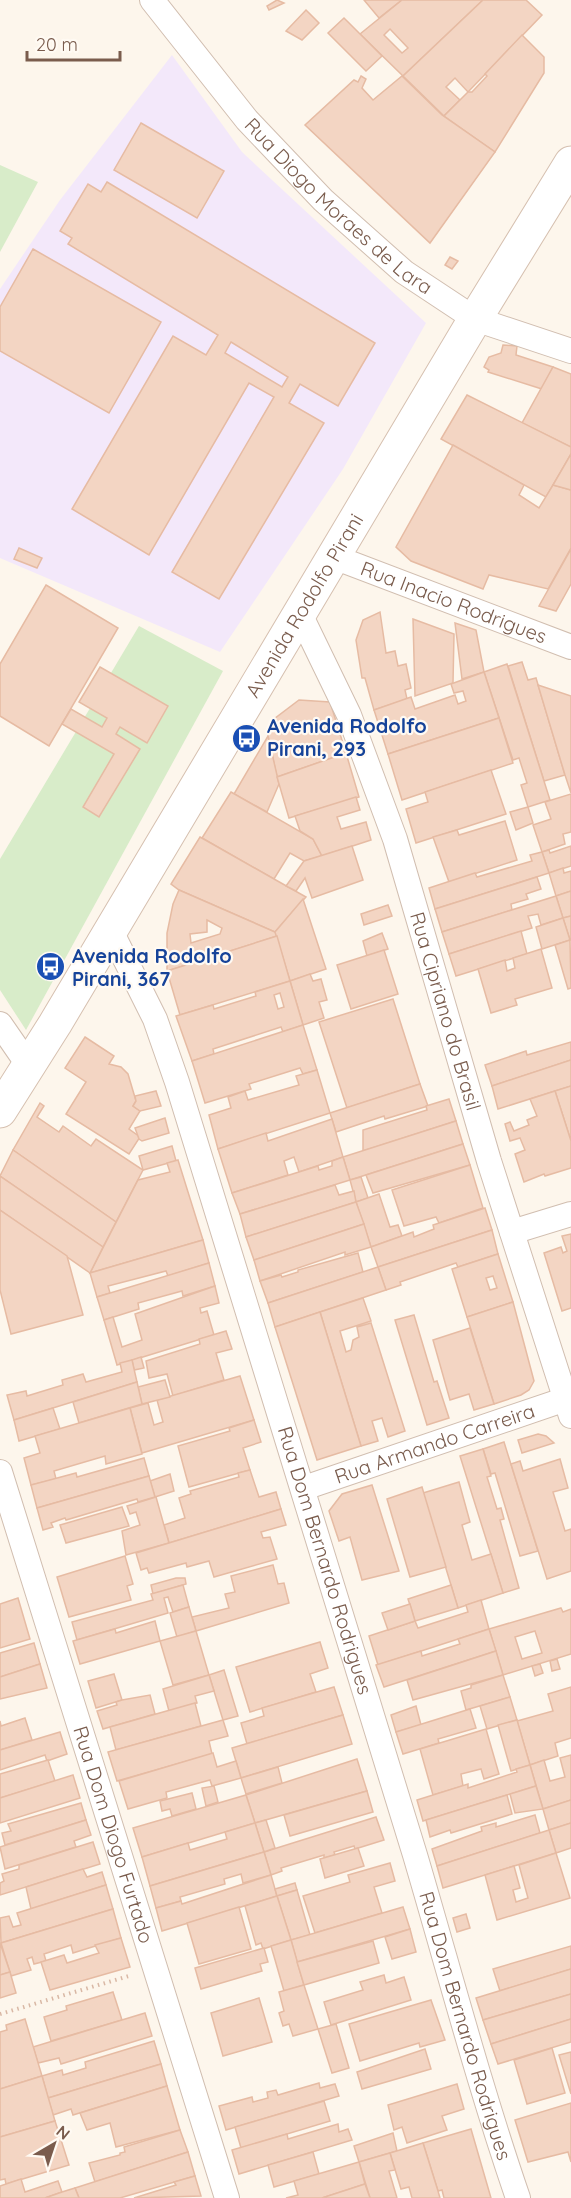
<svg xmlns="http://www.w3.org/2000/svg" width="571" height="2198" font-family="Quicksand,sans-serif">
	<style>
		.education { fill: #f3e8fa }
		.green { fill: #d8ecc9 }
		.building { fill: #f3d5c3; stroke: #e6bba3; stroke-width: 1.5; fill-rule: evenodd }
		.lines { fill: none; stroke-linecap: round; stroke-linejoin: round }
		.street-casing { stroke: #d1beb0; stroke-width: 26 }
		.secondary-casing { stroke: #d6c0b0; stroke-width: 35 }
		.path { stroke: #d9b8a5; stroke-width: 4; stroke-dasharray: 1.5 4.5; stroke-linecap: butt }
		.street { stroke: #fff; stroke-width: 24 }
		.secondary { stroke: #fff; stroke-width: 33 }
		.labels { text-anchor: middle; stroke-width: 4.5; stroke-linejoin: round; paint-order: stroke }
		.street-label { font-size: 20px; fill: #7a5c4d; stroke: #fffaf3 }
		.transit-label { font-size: 20px; font-weight: bold; fill: #164399; stroke: #fffaf3; text-anchor: start }
	</style>
	<rect width="100%" height="100%" fill="#fdf6ec"/>
	<path class="education" d="M 172,55 L 242,152 L 426,323 L 343,469 L 220,652 L 0,558 L 0,289 L 60,200 Z"/>
	<g class="green">
		<path d="M 0,165 L 38,182 L 0,252 Z"/>
		<path d="M 139,626 L 223,671 L 26,1030 L 0,990 L 0,859 Z"/>
	</g>
	<g class="building">
		<path d="M 277,0 L 284,3 L 269,10 L 267,6 Z"/>
		<path d="M 364,0 L 402,0 L 379,18 Z"/>
		<path d="M 402,0 L 483,0 L 403,76 L 360,34 ZM 390,29 L 408,48 L 402,53 L 384,35 Z"/>
		<path d="M 483,0 L 526,0 L 542,15 L 468,92 L 455,78 L 446,87 L 460,100 L 444,116 L 403,76 Z"/>
		<path d="M 306,10 L 319,23 L 302,40 L 286,31 Z"/>
		<path d="M 344,18 L 382,56 L 366,71 L 328,33 Z"/>
		<path d="M 522,35 L 544,57 L 544,73 L 495,152 L 444,116 L 468,92 L 472,92 L 487,76 L 485,74 Z"/>
		<path d="M 361,76 L 366,79 L 362,88 L 373,100 L 402,76 L 442,115 L 495,152 L 430,243 L 305,125 L 354,80 L 358,82 Z"/>
		<path d="M 141,123 L 224,171 L 197,218 L 114,170 Z"/>
		<path d="M 107,182 L 375,343 L 338,406 L 300,384 L 289,403 L 324,423 L 219,599 L 172,572 L 274,397 L 249,383 L 149,555 L 72,509 L 173,336 L 206,355 L 218,335 L 68,244 L 72,238 L 60,231 L 88,184 L 101,192 ZM 231,342 L 288,377 L 282,387 L 225,353 Z"/>
		<path d="M 33,249 L 161,322 L 109,413 L 0,351 L 0,307 Z"/>
		<path d="M 450,257 L 458,261 L 452,269 L 445,265 Z"/>
		<path d="M 503,345 L 517,346 L 516,355 L 553,367 L 542,389 L 488,372 L 489,370 L 484,367 L 489,357 L 501,353 Z"/>
		<path d="M 553,367 L 571,374 L 571,447 L 522,423 Z"/>
		<path d="M 467,395 L 571,447 L 571,454 L 546,497 L 441,439 Z"/>
		<path d="M 453,445 L 524,485 L 519,495 L 539,508 L 553,485 L 571,490 L 571,548 L 548,589 L 489,575 L 483,589 L 411,561 L 396,547 Z"/>
		<path d="M 571,454 L 571,490 L 553,485 Z"/>
		<path d="M 19,548 L 42,558 L 37,568 L 14,559 Z"/>
		<path d="M 571,549 L 571,584 L 556,611 L 539,606 Z"/>
		<path d="M 46,585 L 118,628 L 49,746 L 0,716 L 0,664 Z"/>
		<path d="M 380,612 L 386,653 L 395,651 L 398,666 L 406,664 L 411,688 L 405,690 L 407,699 L 374,710 L 365,678 L 362,678 L 356,640 L 363,620 Z"/>
		<path d="M 413,619 L 454,634 L 453,683 L 415,696 Z"/>
		<path d="M 455,623 L 476,630 L 484,672 L 462,679 Z"/>
		<path d="M 522,662 L 528,680 L 536,678 L 565,775 L 544,781 L 508,666 Z"/>
		<path d="M 507,664 L 550,800 L 528,807 L 521,785 L 527,783 L 519,758 L 513,760 L 484,672 Z"/>
		<path d="M 100,667 L 168,706 L 147,743 L 120,727 L 116,734 L 140,749 L 99,817 L 83,807 L 114,754 L 62,724 L 71,709 L 102,727 L 107,718 L 79,702 Z"/>
		<path d="M 484,672 L 499,718 L 388,754 L 374,710 L 411,697 L 415,709 L 455,695 L 458,704 L 466,701 L 463,691 L 454,693 L 451,684 Z"/>
		<path d="M 538,685 L 571,696 L 571,793 L 565,775 Z"/>
		<path d="M 299,700 L 330,702 L 346,753 L 277,777 L 268,736 L 274,719 Z"/>
		<path d="M 499,718 L 513,763 L 402,800 L 388,754 Z"/>
		<path d="M 268,736 L 279,784 L 267,812 L 234,794 Z"/>
		<path d="M 346,753 L 359,797 L 289,818 L 277,777 Z"/>
		<path d="M 491,770 L 506,814 L 416,843 L 406,809 L 428,802 L 425,792 Z"/>
		<path d="M 231,792 L 313,839 L 322,856 L 304,861 L 290,853 L 274,879 L 202,838 Z"/>
		<path d="M 571,794 L 571,832 L 563,834 L 565,844 L 542,852 L 533,825 L 551,819 L 545,802 Z"/>
		<path d="M 356,797 L 360,810 L 337,817 L 341,829 L 366,822 L 371,840 L 322,856 L 313,839 L 300,831 L 295,816 Z"/>
		<path d="M 528,807 L 533,823 L 516,830 L 510,812 Z"/>
		<path d="M 505,821 L 517,860 L 449,882 L 433,837 L 457,830 L 459,835 Z"/>
		<path d="M 200,837 L 274,879 L 306,897 L 275,932 L 179,890 L 171,884 Z"/>
		<path d="M 352,846 L 363,880 L 312,898 L 305,878 L 296,891 L 286,886 L 304,861 Z"/>
		<path d="M 571,846 L 571,866 L 549,873 L 542,852 L 549,850 L 550,853 Z"/>
		<path d="M 542,852 L 549,873 L 435,909 L 429,888 L 475,873 L 477,877 L 532,861 L 530,855 Z"/>
		<path d="M 563,868 L 564,873 L 571,871 L 571,891 L 556,896 L 549,873 Z"/>
		<path d="M 537,877 L 541,889 L 526,894 L 528,899 L 511,904 L 512,910 L 442,932 L 435,909 Z"/>
		<path d="M 179,890 L 275,932 L 277,936 L 167,971 L 167,933 L 173,904 ZM 207,920 L 222,928 L 220,934 L 191,943 L 190,934 L 207,932 Z"/>
		<path d="M 571,891 L 571,916 L 563,918 L 556,896 Z"/>
		<path d="M 556,896 L 563,918 L 541,925 L 538,914 L 528,916 L 532,928 L 449,954 L 442,932 Z"/>
		<path d="M 303,899 L 326,969 L 290,981 L 275,932 Z"/>
		<path d="M 388,905 L 392,916 L 364,925 L 361,914 Z"/>
		<path d="M 571,916 L 571,940 L 570,940 L 563,918 Z"/>
		<path d="M 563,918 L 570,940 L 542,949 L 536,927 Z"/>
		<path d="M 521,931 L 527,954 L 456,976 L 449,954 Z"/>
		<path d="M 382,933 L 388,949 L 367,956 L 363,941 Z"/>
		<path d="M 277,936 L 290,981 L 180,1015 L 167,971 Z"/>
		<path d="M 570,940 L 571,988 L 568,989 L 555,945 Z"/>
		<path d="M 541,949 L 552,988 L 515,999 L 517,1005 L 491,1013 L 478,969 L 505,960 L 507,971 L 515,968 L 513,958 Z"/>
		<path d="M 384,950 L 398,994 L 351,1009 L 337,965 Z"/>
		<path d="M 310,974 L 313,981 L 321,979 L 327,1000 L 319,1002 L 324,1018 L 303,1025 L 290,981 Z"/>
		<path d="M 290,981 L 303,1025 L 283,1032 L 281,1027 L 213,1049 L 214,1054 L 192,1061 L 176,1016 L 213,1005 L 214,1009 L 256,996 L 255,992 ZM 280,993 L 284,1007 L 278,1009 L 274,995 Z"/>
		<path d="M 393,999 L 420,1084 L 347,1108 L 319,1022 Z"/>
		<path d="M 303,1025 L 317,1070 L 303,1074 L 300,1068 L 249,1084 L 251,1089 L 205,1103 L 192,1061 Z"/>
		<path d="M 85,1037 L 114,1056 L 109,1064 L 121,1067 L 128,1074 L 136,1101 L 133,1106 L 140,1111 L 129,1129 L 140,1137 L 129,1154 L 66,1114 L 86,1082 L 65,1068 Z"/>
		<path d="M 571,1042 L 571,1060 L 492,1086 L 485,1065 L 526,1051 L 527,1055 Z"/>
		<path d="M 571,1060 L 571,1086 L 498,1109 L 492,1086 Z"/>
		<path d="M 317,1070 L 330,1113 L 218,1149 L 209,1115 L 231,1108 L 228,1097 L 245,1091 L 248,1100 L 299,1085 L 296,1076 Z"/>
		<path d="M 420,1084 L 428,1106 L 385,1119 L 384,1116 L 336,1132 L 330,1113 Z"/>
		<path d="M 571,1086 L 571,1141 L 555,1091 Z"/>
		<path d="M 156,1091 L 161,1106 L 140,1111 L 133,1106 L 136,1101 L 135,1096 Z"/>
		<path d="M 555,1091 L 571,1141 L 571,1168 L 545,1176 L 544,1174 L 524,1182 L 515,1154 L 525,1150 L 520,1138 L 510,1141 L 505,1124 L 510,1122 L 514,1131 L 529,1125 L 527,1120 L 537,1116 L 530,1099 Z"/>
		<path d="M 449,1099 L 456,1121 L 363,1151 L 363,1130 L 427,1110 L 426,1106 Z"/>
		<path d="M 40,1103 L 44,1106 L 37,1117 L 59,1132 L 63,1126 L 91,1146 L 96,1139 L 143,1170 L 116,1222 L 13,1150 Z"/>
		<path d="M 165,1118 L 169,1133 L 142,1141 L 139,1139 L 135,1128 Z"/>
		<path d="M 332,1119 L 343,1157 L 299,1172 L 294,1157 L 284,1161 L 288,1175 L 232,1193 L 218,1149 L 266,1133 L 268,1141 Z"/>
		<path d="M 456,1121 L 463,1144 L 350,1180 L 343,1157 Z"/>
		<path d="M 463,1144 L 470,1165 L 373,1193 L 366,1175 Z"/>
		<path d="M 172,1146 L 176,1161 L 143,1170 L 139,1156 Z"/>
		<path d="M 13,1150 L 116,1222 L 103,1247 L 0,1176 Z"/>
		<path d="M 343,1157 L 350,1180 L 240,1214 L 232,1193 L 318,1166 L 319,1170 L 332,1166 L 332,1161 Z"/>
		<path d="M 178,1160 L 203,1240 L 90,1273 L 138,1180 L 170,1172 L 167,1163 Z"/>
		<path d="M 470,1165 L 483,1208 L 439,1223 L 436,1217 L 404,1226 L 392,1190 Z"/>
		<path d="M 0,1176 L 103,1247 L 90,1273 L 0,1210 Z"/>
		<path d="M 361,1177 L 368,1198 L 356,1202 L 350,1180 Z"/>
		<path d="M 335,1185 L 339,1195 L 354,1191 L 356,1202 L 246,1237 L 240,1214 Z"/>
		<path d="M 379,1194 L 390,1227 L 398,1225 L 402,1236 L 371,1247 L 356,1202 Z"/>
		<path d="M 356,1202 L 364,1224 L 254,1260 L 246,1237 Z"/>
		<path d="M 485,1208 L 492,1230 L 378,1267 L 371,1247 L 413,1232 L 414,1237 L 434,1229 L 433,1225 Z"/>
		<path d="M 0,1210 L 67,1256 L 83,1315 L 11,1334 L 0,1290 Z"/>
		<path d="M 364,1224 L 371,1247 L 345,1255 L 345,1252 L 260,1281 L 254,1260 Z"/>
		<path d="M 492,1230 L 498,1254 L 458,1267 L 456,1263 L 400,1282 L 401,1285 L 386,1290 L 378,1267 Z"/>
		<path d="M 571,1234 L 571,1308 L 562,1311 L 544,1253 L 561,1247 L 563,1253 L 567,1251 L 562,1236 Z"/>
		<path d="M 203,1240 L 209,1263 L 168,1276 L 166,1271 L 108,1286 L 110,1293 L 97,1297 L 90,1273 Z"/>
		<path d="M 358,1253 L 363,1272 L 268,1303 L 260,1281 L 281,1275 L 282,1277 L 298,1272 L 298,1270 Z"/>
		<path d="M 498,1254 L 513,1302 L 467,1317 L 452,1269 ZM 493,1276 L 497,1288 L 490,1290 L 486,1278 Z"/>
		<path d="M 209,1263 L 215,1286 L 183,1296 L 182,1291 L 138,1303 L 139,1309 L 104,1320 L 97,1297 Z"/>
		<path d="M 378,1267 L 386,1290 L 275,1327 L 268,1303 Z"/>
		<path d="M 215,1286 L 219,1303 L 200,1308 L 201,1313 L 207,1311 L 214,1335 L 117,1365 L 104,1320 L 113,1317 L 122,1347 L 142,1340 L 135,1314 Z"/>
		<path d="M 363,1298 L 371,1321 L 340,1331 L 346,1352 L 351,1350 L 353,1340 L 359,1337 L 357,1327 L 371,1323 L 405,1431 L 388,1437 L 382,1418 L 372,1421 L 378,1441 L 361,1446 L 320,1312 Z"/>
		<path d="M 513,1302 L 534,1381 L 529,1390 L 521,1395 L 494,1404 L 467,1317 Z"/>
		<path d="M 320,1312 L 361,1446 L 317,1460 L 275,1327 Z"/>
		<path d="M 414,1315 L 434,1382 L 437,1381 L 449,1418 L 427,1425 L 395,1320 Z"/>
		<path d="M 470,1328 L 494,1404 L 474,1410 L 469,1394 L 450,1400 L 433,1340 Z"/>
		<path d="M 226,1331 L 232,1349 L 216,1353 L 224,1380 L 173,1396 L 167,1374 L 149,1378 L 146,1361 L 200,1344 L 199,1339 Z"/>
		<path d="M 141,1357 L 144,1368 L 134,1370 L 132,1360 Z"/>
		<path d="M 132,1360 L 137,1382 L 14,1420 L 7,1395 L 26,1391 L 27,1396 L 63,1385 L 62,1380 L 83,1374 L 86,1382 L 122,1372 L 120,1363 Z"/>
		<path d="M 240,1376 L 254,1420 L 142,1453 L 130,1408 L 148,1403 L 154,1425 L 163,1422 L 157,1400 Z"/>
		<path d="M 165,1380 L 170,1397 L 142,1404 L 138,1387 Z"/>
		<path d="M 137,1382 L 142,1404 L 79,1423 L 73,1402 Z"/>
		<path d="M 53,1408 L 60,1429 L 19,1441 L 14,1420 Z"/>
		<path d="M 130,1408 L 142,1454 L 106,1464 L 105,1456 L 54,1471 L 56,1479 L 31,1485 L 24,1458 L 40,1453 L 35,1436 Z"/>
		<path d="M 254,1420 L 261,1442 L 243,1448 L 250,1470 L 189,1487 L 178,1446 L 230,1431 L 229,1428 Z"/>
		<path d="M 538,1434 L 546,1436 L 554,1443 L 522,1453 L 518,1440 Z"/>
		<path d="M 504,1442 L 538,1551 L 520,1556 L 495,1473 L 491,1474 L 483,1449 Z"/>
		<path d="M 483,1449 L 491,1476 L 487,1477 L 497,1509 L 501,1508 L 504,1519 L 500,1520 L 519,1588 L 503,1593 L 460,1456 Z"/>
		<path d="M 144,1458 L 149,1476 L 37,1508 L 31,1485 L 76,1473 L 77,1477 Z"/>
		<path d="M 560,1459 L 568,1488 L 553,1492 L 565,1531 L 571,1529 L 571,1571 L 547,1579 L 511,1464 L 520,1461 L 523,1471 Z"/>
		<path d="M 250,1470 L 259,1497 L 276,1492 L 281,1509 L 169,1543 L 164,1525 L 185,1518 L 179,1498 L 191,1494 L 190,1491 L 239,1477 L 238,1473 Z"/>
		<path d="M 170,1474 L 174,1491 L 155,1497 L 150,1481 Z"/>
		<path d="M 149,1476 L 155,1497 L 138,1502 L 137,1499 L 66,1520 L 65,1518 L 51,1523 L 53,1527 L 43,1530 L 37,1508 Z"/>
		<path d="M 459,1482 L 470,1522 L 462,1525 L 472,1560 L 491,1554 L 503,1593 L 458,1608 L 423,1493 Z"/>
		<path d="M 372,1485 L 399,1571 L 362,1580 L 350,1537 L 339,1541 L 329,1511 L 342,1494 Z"/>
		<path d="M 422,1487 L 446,1567 L 410,1577 L 387,1499 Z"/>
		<path d="M 156,1497 L 169,1543 L 126,1555 L 122,1531 L 140,1525 L 136,1512 L 130,1514 L 127,1506 Z"/>
		<path d="M 122,1507 L 129,1526 L 66,1543 L 60,1525 Z"/>
		<path d="M 281,1509 L 286,1525 L 261,1532 L 263,1538 L 270,1537 L 277,1559 L 214,1577 L 209,1561 L 187,1567 L 186,1563 L 149,1573 L 147,1568 L 141,1570 L 136,1553 Z"/>
		<path d="M 125,1556 L 133,1584 L 127,1586 L 131,1600 L 69,1617 L 57,1577 Z"/>
		<path d="M 273,1565 L 278,1584 L 284,1583 L 289,1603 L 196,1631 L 192,1617 L 229,1608 L 225,1594 L 235,1592 L 231,1576 Z"/>
		<path d="M 176,1578 L 185,1578 L 186,1584 L 153,1594 L 151,1585 Z"/>
		<path d="M 183,1585 L 189,1607 L 173,1612 L 168,1597 L 164,1598 L 168,1613 L 77,1640 L 72,1622 L 153,1600 L 151,1594 Z"/>
		<path d="M 451,1585 L 458,1608 L 415,1621 L 408,1599 Z"/>
		<path d="M 18,1598 L 30,1639 L 0,1648 L 0,1604 Z"/>
		<path d="M 481,1600 L 489,1629 L 378,1665 L 369,1636 L 415,1621 L 418,1628 L 468,1612 L 466,1605 Z"/>
		<path d="M 410,1604 L 415,1621 L 388,1630 L 382,1613 Z"/>
		<path d="M 189,1607 L 196,1631 L 177,1637 L 170,1613 Z"/>
		<path d="M 561,1608 L 563,1612 L 571,1609 L 571,1654 L 503,1675 L 489,1629 ZM 535,1631 L 542,1653 L 522,1659 L 515,1637 Z"/>
		<path d="M 155,1621 L 160,1641 L 80,1664 L 73,1641 L 115,1629 L 116,1633 Z"/>
		<path d="M 489,1629 L 496,1651 L 384,1687 L 376,1665 L 421,1651 L 422,1656 L 460,1644 L 458,1639 Z"/>
		<path d="M 196,1631 L 209,1675 L 173,1685 L 160,1641 Z"/>
		<path d="M 320,1642 L 328,1668 L 310,1674 L 316,1692 L 250,1712 L 236,1667 Z"/>
		<path d="M 34,1643 L 40,1664 L 0,1677 L 0,1653 Z"/>
		<path d="M 496,1651 L 503,1675 L 413,1700 L 407,1680 Z"/>
		<path d="M 557,1659 L 560,1669 L 552,1671 L 550,1661 Z"/>
		<path d="M 40,1664 L 47,1688 L 0,1699 L 0,1677 Z"/>
		<path d="M 540,1664 L 543,1673 L 535,1676 L 532,1666 Z"/>
		<path d="M 224,1670 L 238,1716 L 223,1720 L 209,1675 Z"/>
		<path d="M 114,1674 L 122,1700 L 96,1708 L 88,1681 Z"/>
		<path d="M 209,1675 L 214,1691 L 195,1696 L 197,1703 L 169,1711 L 163,1689 Z"/>
		<path d="M 503,1675 L 510,1697 L 466,1710 L 461,1691 L 471,1688 L 471,1685 Z"/>
		<path d="M 334,1687 L 343,1715 L 247,1744 L 241,1723 L 264,1716 L 262,1708 Z"/>
		<path d="M 571,1687 L 571,1738 L 555,1743 L 558,1756 L 530,1765 L 517,1721 L 553,1711 L 548,1694 Z"/>
		<path d="M 150,1695 L 155,1714 L 103,1729 L 97,1711 L 117,1705 L 116,1702 L 122,1700 Z"/>
		<path d="M 510,1697 L 517,1720 L 487,1729 L 480,1706 Z"/>
		<path d="M 195,1703 L 201,1726 L 116,1750 L 110,1727 Z"/>
		<path d="M 416,1706 L 421,1725 L 396,1732 L 391,1715 Z"/>
		<path d="M 470,1709 L 476,1728 L 438,1739 L 439,1743 L 403,1754 L 396,1732 Z"/>
		<path d="M 343,1715 L 352,1744 L 241,1778 L 232,1748 Z"/>
		<path d="M 25,1718 L 32,1740 L 0,1750 L 0,1721 L 1,1726 Z"/>
		<path d="M 223,1720 L 228,1736 L 209,1741 L 212,1754 L 117,1781 L 108,1752 Z"/>
		<path d="M 517,1720 L 530,1765 L 511,1771 L 498,1725 Z"/>
		<path d="M 486,1729 L 499,1774 L 484,1779 L 481,1769 L 461,1774 L 463,1786 L 433,1795 L 420,1749 Z"/>
		<path d="M 60,1732 L 67,1754 L 47,1761 L 45,1755 L 0,1770 L 0,1750 Z"/>
		<path d="M 213,1753 L 217,1767 L 236,1761 L 241,1778 L 212,1786 L 210,1780 L 166,1792 L 167,1798 L 128,1809 L 119,1781 Z"/>
		<path d="M 571,1755 L 571,1800 L 543,1809 L 530,1765 L 544,1760 L 550,1781 L 565,1777 L 560,1758 Z"/>
		<path d="M 357,1759 L 367,1791 L 255,1823 L 246,1795 Z"/>
		<path d="M 48,1760 L 55,1781 L 0,1798 L 0,1774 Z"/>
		<path d="M 530,1765 L 536,1786 L 423,1821 L 417,1800 L 468,1784 L 468,1788 L 517,1772 L 516,1769 Z"/>
		<path d="M 278,1767 L 282,1783 L 246,1794 L 241,1778 Z"/>
		<path d="M 73,1775 L 80,1798 L 0,1823 L 0,1798 Z"/>
		<path d="M 214,1786 L 218,1802 L 206,1806 L 202,1788 Z"/>
		<path d="M 536,1786 L 543,1809 L 515,1813 L 510,1794 Z"/>
		<path d="M 367,1791 L 373,1812 L 290,1836 L 284,1815 Z"/>
		<path d="M 192,1793 L 196,1809 L 172,1816 L 170,1809 L 162,1811 L 160,1801 Z"/>
		<path d="M 246,1795 L 255,1823 L 142,1857 L 133,1828 Z"/>
		<path d="M 507,1795 L 512,1814 L 451,1833 L 450,1830 L 430,1837 L 426,1820 Z"/>
		<path d="M 571,1800 L 571,1823 L 549,1830 L 543,1809 Z"/>
		<path d="M 81,1803 L 86,1820 L 5,1845 L 2,1833 L 11,1831 L 8,1824 Z"/>
		<path d="M 535,1815 L 540,1833 L 437,1866 L 432,1849 L 482,1831 L 481,1827 L 496,1823 L 496,1827 Z"/>
		<path d="M 376,1817 L 384,1840 L 355,1849 L 354,1846 L 334,1852 L 335,1855 L 324,1858 L 324,1855 L 281,1868 L 282,1871 L 271,1875 L 264,1852 Z"/>
		<path d="M 86,1820 L 91,1835 L 74,1841 L 76,1847 L 5,1869 L 0,1847 Z"/>
		<path d="M 266,1820 L 275,1848 L 264,1852 L 255,1823 Z"/>
		<path d="M 255,1823 L 264,1852 L 150,1886 L 142,1857 L 188,1843 L 190,1850 L 227,1839 L 225,1832 Z"/>
		<path d="M 571,1823 L 571,1848 L 556,1853 L 549,1830 Z"/>
		<path d="M 549,1830 L 556,1853 L 443,1888 L 437,1866 Z"/>
		<path d="M 93,1842 L 100,1864 L 0,1895 L 0,1883 L 4,1881 L 2,1874 L 19,1869 L 19,1865 Z"/>
		<path d="M 358,1848 L 364,1866 L 325,1878 L 320,1859 Z"/>
		<path d="M 264,1852 L 271,1875 L 243,1883 L 241,1874 L 224,1879 L 225,1884 L 180,1897 L 181,1901 L 156,1908 L 150,1886 Z"/>
		<path d="M 556,1853 L 570,1898 L 497,1920 L 485,1875 L 514,1866 L 520,1888 L 513,1890 L 516,1902 L 528,1898 L 519,1865 Z"/>
		<path d="M 390,1863 L 395,1881 L 374,1887 L 382,1913 L 315,1933 L 303,1896 L 350,1882 L 348,1875 Z"/>
		<path d="M 83,1869 L 87,1877 L 102,1872 L 106,1885 L 31,1909 L 26,1887 Z"/>
		<path d="M 271,1875 L 277,1896 L 162,1931 L 156,1908 L 181,1901 L 182,1904 Z"/>
		<path d="M 295,1883 L 297,1890 L 277,1896 L 275,1889 Z"/>
		<path d="M 106,1885 L 113,1909 L 1,1943 L 0,1918 L 9,1916 L 13,1927 L 21,1925 L 17,1913 Z"/>
		<path d="M 297,1890 L 310,1935 L 291,1940 L 277,1896 Z"/>
		<path d="M 277,1896 L 291,1940 L 263,1949 L 261,1943 L 256,1945 L 245,1906 Z"/>
		<path d="M 239,1907 L 251,1949 L 199,1964 L 187,1923 Z"/>
		<path d="M 403,1907 L 410,1929 L 297,1962 L 291,1940 Z"/>
		<path d="M 113,1909 L 121,1938 L 73,1953 L 71,1945 L 44,1954 L 46,1961 L 34,1964 L 32,1957 L 27,1959 L 31,1970 L 11,1976 L 1,1943 Z"/>
		<path d="M 466,1914 L 470,1928 L 457,1932 L 453,1918 Z"/>
		<path d="M 410,1929 L 416,1952 L 392,1959 L 385,1937 Z"/>
		<path d="M 121,1938 L 130,1967 L 50,1990 L 41,1962 L 64,1955 L 67,1963 L 99,1953 L 95,1945 Z"/>
		<path d="M 291,1940 L 304,1985 L 284,1991 L 271,1946 Z"/>
		<path d="M 373,1941 L 379,1963 L 304,1985 L 297,1962 Z"/>
		<path d="M 0,1943 L 10,1972 L 0,1975 Z"/>
		<path d="M 571,1946 L 571,1969 L 500,1991 L 493,1969 Z"/>
		<path d="M 264,1948 L 268,1962 L 260,1964 L 262,1971 L 201,1989 L 195,1968 Z"/>
		<path d="M 571,1969 L 571,1994 L 483,2020 L 476,1998 Z"/>
		<path d="M 10,1972 L 16,1993 L 0,1998 L 0,1975 Z"/>
		<path d="M 384,1975 L 386,1983 L 404,1977 L 411,2000 L 331,2025 L 324,2002 L 363,1990 L 360,1982 Z"/>
		<path d="M 304,1985 L 318,2029 L 293,2036 L 289,2024 L 283,2026 L 279,2013 L 284,2011 L 279,1992 Z"/>
		<path d="M 113,1992 L 122,2020 L 51,2041 L 44,2017 L 67,2010 L 66,2006 Z"/>
		<path d="M 571,1994 L 571,2019 L 491,2044 L 483,2020 Z"/>
		<path d="M 259,1998 L 272,2042 L 223,2056 L 211,2013 Z"/>
		<path d="M 431,2000 L 445,2040 L 420,2047 L 419,2043 L 360,2061 L 349,2024 Z"/>
		<path d="M 145,2013 L 152,2036 L 61,2064 L 59,2058 L 38,2063 L 33,2047 Z"/>
		<path d="M 25,2019 L 42,2076 L 0,2089 L 0,2032 L 7,2030 L 6,2025 Z"/>
		<path d="M 571,2019 L 571,2042 L 498,2064 L 491,2044 Z"/>
		<path d="M 336,2024 L 349,2068 L 332,2073 L 318,2029 Z"/>
		<path d="M 154,2041 L 161,2064 L 48,2098 L 42,2076 L 62,2070 L 63,2075 L 86,2068 L 85,2062 Z"/>
		<path d="M 552,2048 L 565,2093 L 527,2104 L 514,2060 Z"/>
		<path d="M 425,2049 L 431,2069 L 362,2089 L 357,2072 Z"/>
		<path d="M 571,2052 L 571,2094 L 559,2055 Z"/>
		<path d="M 161,2064 L 167,2086 L 73,2115 L 71,2109 L 53,2115 L 48,2098 Z"/>
		<path d="M 42,2076 L 55,2121 L 0,2137 L 0,2089 Z"/>
		<path d="M 319,2083 L 320,2088 L 335,2084 L 339,2096 L 226,2130 L 219,2106 L 252,2097 L 253,2102 L 268,2098 L 267,2092 L 276,2090 L 278,2095 Z"/>
		<path d="M 457,2084 L 464,2109 L 442,2116 L 447,2130 L 407,2143 L 402,2127 L 394,2130 L 388,2105 Z"/>
		<path d="M 167,2086 L 180,2130 L 116,2147 L 110,2123 L 87,2130 L 80,2113 Z"/>
		<path d="M 324,2101 L 330,2121 L 241,2148 L 235,2127 Z"/>
		<path d="M 571,2103 L 571,2162 L 568,2152 L 528,2162 L 515,2120 Z"/>
		<path d="M 55,2121 L 69,2165 L 6,2184 L 5,2179 L 0,2180 L 0,2137 Z"/>
		<path d="M 338,2124 L 339,2132 L 348,2129 L 352,2140 L 239,2174 L 232,2150 L 287,2134 L 288,2139 Z"/>
		<path d="M 471,2129 L 491,2198 L 444,2198 L 442,2190 L 438,2191 L 423,2143 Z"/>
		<path d="M 180,2130 L 188,2152 L 95,2182 L 89,2163 L 120,2155 L 120,2153 L 125,2152 L 124,2147 Z"/>
		<path d="M 393,2133 L 397,2151 L 359,2162 L 354,2146 Z"/>
		<path d="M 423,2143 L 438,2191 L 440,2198 L 412,2198 L 409,2187 L 401,2189 L 390,2153 Z"/>
		<path d="M 188,2152 L 195,2176 L 120,2198 L 79,2198 L 75,2188 Z"/>
		<path d="M 313,2152 L 319,2174 L 274,2187 L 268,2165 Z"/>
		<path d="M 390,2153 L 395,2170 L 389,2171 L 397,2198 L 370,2198 L 359,2162 Z"/>
		<path d="M 359,2162 L 365,2184 L 322,2198 L 286,2198 L 298,2195 L 294,2181 Z"/>
		<path d="M 195,2176 L 201,2196 L 134,2198 L 176,2185 L 174,2182 Z"/>
		<path d="M 21,2179 L 25,2192 L 58,2181 L 62,2192 L 45,2198 L 0,2198 L 0,2186 Z"/>
		<path d="M 365,2184 L 370,2198 L 322,2198 Z"/>
		<path d="M 75,2188 L 79,2198 L 45,2198 L 62,2192 Z"/>
	</g>
	<g class="lines">
		<defs>
			<g id="street">
				<path id="s1" d="M 152,0 L 247,120 L 323,200 L 404,272 L 475,319 L 571,351"/>
				<path id="s2" d="M 334,557 L 571,647"/>
				<path id="s3" d="M 300,614 L 349,715 L 395,839 L 489,1161 L 571,1416"/>
				<path id="s4" d="M 111,931 L 155,1019 L 177,1082 C 258,1339 336,1597 415,1855 C 449,1970 479,2085 518,2198"/>
				<path d="M 0,1024 L 29,1066"/>
				<path d="M 512,1232 L 571,1214"/>
				<path id="s5" d="M 0,1472 L 227,2198"/>
				<path id="s6" d="M 304,1488 L 566,1399"/>
			</g>
			<g id="secondary">
				<path id="s7" d="M 0,1111 L 55,1024 L 475,319 L 571,163"/>
			</g>
		</defs>
		<use href="#street" class="street-casing"/>
		<use href="#secondary" class="secondary-casing"/>
		<path class="path" d="M 0,2014 L 129,1976"/>
		<use href="#street" class="street"/>
		<use href="#secondary" class="secondary"/>
	</g>
	<defs>
		<symbol id="bus-disc" viewBox="-11 -11 22 22"><circle r="9.5" fill="#1a4fb4" stroke="#fffaf3"/><path d="M-5-6H5V4H4V6H2V4H-2V6H-4V4H-5ZM-3.5-4V0h7V-4ZM-3.5 1.2v1.5H-2V1.2ZM2 1.2v1.5H3.5V1.2Z" fill="#fff"/></symbol>
	</defs>
	<g fill-rule="evenodd">
		<use href="#bus-disc" x="230" y="722" width="33" height="33"/>
		<use href="#bus-disc" x="34" y="950" width="33" height="33"/>
	</g>
	<g class="labels">
		<g class="street-label">
			<text dy="7" stroke="none"><textPath href="#s1" startOffset="279">Rua Diogo Moraes de Lara</textPath></text>
			<text dy="7" stroke="none"><textPath href="#s2" startOffset="128">Rua Inacio Rodrigues</textPath></text>
			<text dy="7" stroke="none"><textPath href="#s7" startOffset="590">Avenida Rodolfo Pirani</textPath></text>
			<text dy="7" stroke="none"><textPath href="#s3" startOffset="424">Rua Cipriano do Brasil</textPath></text>
			<text dy="7" stroke="none"><textPath href="#s6" startOffset="138">Rua Armando Carreira</textPath></text>
			<text dy="7" stroke="none"><textPath href="#s4" startOffset="666">Rua Dom Bernardo Rodrigues</textPath></text>
			<text dy="7" stroke="none"><textPath href="#s5" startOffset="380">Rua Dom Diogo Furtado</textPath></text>
			<text dy="7" stroke="none"><textPath href="#s4" startOffset="1152">Rua Dom Bernardo Rodrigues</textPath></text>
		</g>
		<g class="transit-label">
			<text x="267" y="733">Avenida Rodolfo<tspan x="267" dy="23">Pirani, 293</tspan></text>
			<text x="72" y="963">Avenida Rodolfo<tspan x="72" dy="23">Pirani, 367</tspan></text>
		</g>
	</g>
	<g transform="translate(54 2144) rotate(39)" stroke="#fffaf3" stroke-width="4.5" paint-order="stroke">
	<path d="M0-4.5L10 22L0 15L-10 22Z" fill="#7a5c4d"/>
	<text y="-9" font-size="16" font-weight="bold" text-anchor="middle" fill="#7a5c4d">N</text>
	</g>
	<path d="M27 51v9h93v-9" fill="none" stroke="#7a5c4d" stroke-width="3"/>
	<text x="36" y="51" font-size="18" fill="#7a5c4d" stroke="#fffaf3" stroke-width="4.5" paint-order="stroke">20 m</text>
</svg>
